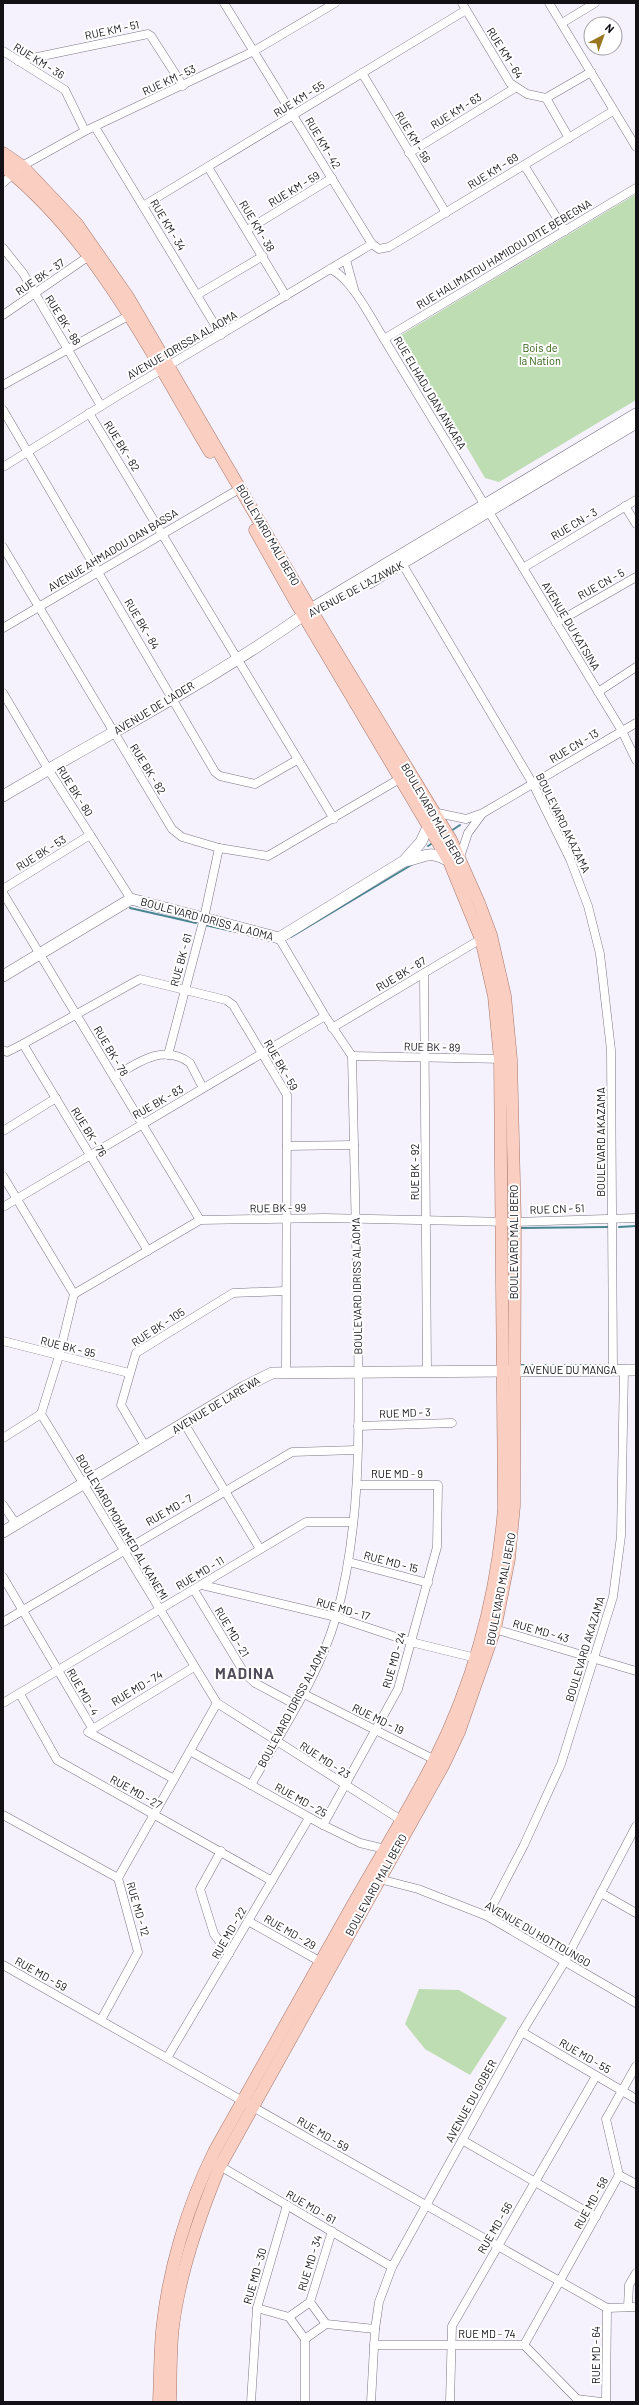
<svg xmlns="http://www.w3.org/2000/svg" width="639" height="2405" font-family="Barlow,sans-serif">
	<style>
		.green { fill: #bfddb3 }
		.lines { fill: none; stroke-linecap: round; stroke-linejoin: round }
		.stream { stroke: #488791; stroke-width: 2 }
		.street-casing { stroke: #7c7785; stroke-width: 9 }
		.secondary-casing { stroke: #7c7785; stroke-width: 12 }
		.primary-casing { stroke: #a7766a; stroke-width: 13 }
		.street { stroke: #fff; stroke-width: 8 }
		.secondary { stroke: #fff; stroke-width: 11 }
		.primary { stroke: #facec1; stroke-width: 12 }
		.labels { text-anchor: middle; stroke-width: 4; stroke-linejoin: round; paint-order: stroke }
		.street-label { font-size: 11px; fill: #131116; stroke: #fff }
		.park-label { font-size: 11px; fill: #2b5c0d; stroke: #fff }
		.district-label { font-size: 15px; font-weight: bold; letter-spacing: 1px; fill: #524d5a; stroke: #fff }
	</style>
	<rect width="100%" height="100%" fill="#f5f1fd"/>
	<g class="green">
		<path d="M 636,194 L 636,400 L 499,482 L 485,478 L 401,335 Z"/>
		<path d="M 419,1989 L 459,1990 L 507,2018 L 470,2075 L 425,2049 L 405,2024 Z"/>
	</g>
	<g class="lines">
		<g class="stream">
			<path d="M 451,831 L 460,825"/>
			<path d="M 428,846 L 431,844"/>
			<path d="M 130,908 L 196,923"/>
			<path d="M 205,925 L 232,931"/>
			<path d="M 291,937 L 413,864"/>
			<path d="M 619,1227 L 636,1226"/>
			<path d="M 519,1228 L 608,1227"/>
			<path d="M 519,1365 L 608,1365"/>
			<path d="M 617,1365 L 625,1365"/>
		</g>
		<defs>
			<g id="street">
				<path d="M 224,3 L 372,244 L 379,249 L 389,247 L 613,111"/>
				<path d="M 462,3 L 510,83 L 527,94 L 546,98 L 569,138"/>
				<path d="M 549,3 L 636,147"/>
				<path d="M 562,23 L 595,3"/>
				<path d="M 3,51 L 65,90 L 85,131"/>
				<path d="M 18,61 L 148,34 L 151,36 L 183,86"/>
				<path d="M 362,73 L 446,213"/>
				<path d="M 546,98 L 591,72"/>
				<path d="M 95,127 L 221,335"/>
				<path d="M 409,153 L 515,88"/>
				<path d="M 524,165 L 565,231"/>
				<path d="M 208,167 L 286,296"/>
				<path d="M 3,183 L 22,166 L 85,131 L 254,51 L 335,3"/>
				<path d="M 143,206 L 466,10"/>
				<path d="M 247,230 L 332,178"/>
				<path d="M 3,248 L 23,273 L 101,406"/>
				<path d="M 346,260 L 354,289"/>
				<path d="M 330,269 C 351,277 372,320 384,339 L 622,731 L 636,760"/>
				<path d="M 197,295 L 263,256"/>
				<path d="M 3,315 L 89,256"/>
				<path d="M 384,339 L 636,188"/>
				<path d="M 3,385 L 128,316"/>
				<path d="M 3,410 L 215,772 L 220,776 L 255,784 L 297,760"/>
				<path d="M 89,413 L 334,819"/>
				<path d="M 3,467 L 119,395 L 372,244"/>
				<path d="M 625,506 L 636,524"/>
				<path d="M 3,547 L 172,829 L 182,837 L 219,848 L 268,856 L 401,778"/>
				<path d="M 400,560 L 533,784 L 570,859 L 588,906 L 600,954 L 611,1050 L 613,1370"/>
				<path d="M 523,568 L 636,500"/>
				<path d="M 556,623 L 636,577"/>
				<path d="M 3,628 L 234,492"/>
				<path d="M 598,692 L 636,667"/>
				<path d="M 3,693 L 48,769 L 131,899"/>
				<path d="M 433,812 L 466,819 L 483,813 L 636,723"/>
				<path d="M 460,857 L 468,833 L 482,814"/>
				<path d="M 3,889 L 90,835"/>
				<path d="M 3,893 L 200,1220"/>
				<path d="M 424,973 L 427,1371"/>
				<path d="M 332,1028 L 481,939"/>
				<path d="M 23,1044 L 140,979 L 226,1000 L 233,1005 L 287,1095 L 286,1372"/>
				<path d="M 3,1050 L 7,1052 L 23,1044 L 148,1251"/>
				<path d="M 168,1055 L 204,918 L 219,848"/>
				<path d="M 352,1056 L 504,1059"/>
				<path d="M 114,1077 C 137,1063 163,1043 190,1063 L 203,1088"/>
				<path d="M 3,1131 L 56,1098"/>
				<path d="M 287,1146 L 354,1145"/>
				<path d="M 3,1176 L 74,1294 L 59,1356 L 41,1414 L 217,1703 L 118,1878"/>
				<path d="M 3,1207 L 325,1016"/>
				<path d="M 74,1294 L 200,1220 L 325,1218 L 515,1222 L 636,1218"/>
				<path d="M 3,1341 L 129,1373"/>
				<path d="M 184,1423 L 260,1549"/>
				<path d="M 358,1426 L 452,1423"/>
				<path d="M 3,1438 L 41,1414"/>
				<path d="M 145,1446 L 121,1405 L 136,1353 L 233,1293 L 285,1291"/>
				<path d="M 3,1505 L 16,1524"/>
				<path d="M 349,1562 L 428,1583"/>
				<path d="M 3,1577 L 92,1728"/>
				<path d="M 202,1585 L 336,1617 L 411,1642 L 476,1658"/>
				<path d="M 194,1590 L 245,1674 L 255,1683 L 296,1705"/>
				<path d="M 3,1622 L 292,1452 L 356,1450"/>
				<path d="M 491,1628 L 636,1671"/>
				<path d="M 302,1693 L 439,1762"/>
				<path d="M 20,1694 L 57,1760 L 272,1881"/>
				<path d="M 3,1703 L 306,1522 L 353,1522"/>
				<path d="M 217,1703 L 401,1820"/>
				<path d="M 190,1751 L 323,1825 L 360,1843 L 385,1849"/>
				<path d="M 174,1779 L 88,1732 L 194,1667"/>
				<path d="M 251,1785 C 281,1731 319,1677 336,1617 C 362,1524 359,1423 358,1328 C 356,1237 354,1147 352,1056 L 325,1016 L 279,938"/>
				<path d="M 3,1815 L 118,1878 L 138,1952 L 101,2020"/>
				<path d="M 323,1825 L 398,1689 L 437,1547 L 438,1485 L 357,1485"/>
				<path d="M 221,1851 L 200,1889 L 214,1934 L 229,1954"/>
				<path d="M 379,1879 L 418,1889 L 487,1916 L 636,2003"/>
				<path d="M 601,1893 L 636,1913"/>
				<path d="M 487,1916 L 524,1845 L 561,1764 L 613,1597 L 621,1536 L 624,1370"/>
				<path d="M 248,1921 L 321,1962"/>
				<path d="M 3,1965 L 607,2308 L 636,2307"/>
				<path d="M 522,2032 L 636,2099"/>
				<path d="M 167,2058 L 309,1818"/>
				<path d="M 462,2140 L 596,2217"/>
				<path d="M 220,2166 L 392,2267"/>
				<path d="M 619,2175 L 636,2184"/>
				<path d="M 310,2302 L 332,2231"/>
				<path d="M 628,2307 L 629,2285 L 636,2273"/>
				<path d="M 257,2308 L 289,2317 L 305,2339 L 326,2324 L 375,2329"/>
				<path d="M 289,2317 L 310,2302 L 326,2324"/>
				<path d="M 374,2345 L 524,2345 L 577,2399 L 601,2402"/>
				<path d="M 524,2345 L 619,2175 L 606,2119 L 636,2066"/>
				<path d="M 251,2402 L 257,2308 L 287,2205"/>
				<path d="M 305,2402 L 305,2339"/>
				<path d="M 371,2402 L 375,2329 L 379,2302 L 392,2267 L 522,2032 L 564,1963 L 636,1826"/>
				<path d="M 450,2402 L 452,2326 L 596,2076"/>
				<path d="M 606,2402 L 607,2308"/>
			</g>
			<g id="secondary">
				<path d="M 369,583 L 636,423"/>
				<path d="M 3,796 C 107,734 218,678 316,606 L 636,414"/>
				<path d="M 405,861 C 426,857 428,849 449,861"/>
				<path d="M 3,976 L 131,899 L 279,938 L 404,861 L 421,842 L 429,825"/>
				<path d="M 3,1532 L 244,1387 L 272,1373 L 636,1370"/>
			</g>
			<g id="primary">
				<path d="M 3,153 L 22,166 L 77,224 L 128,297 L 311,610 L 451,840 L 479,903 L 491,935 L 505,996 L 511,1059 L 515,1222 L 514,1506 L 509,1559 L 495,1629 L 459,1732 L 444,1764 L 220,2166 C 199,2217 180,2271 173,2326 C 170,2351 171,2377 170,2402"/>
				<path d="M 3,166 C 96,240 150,352 210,452"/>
				<path d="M 159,2402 C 160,2379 160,2355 162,2331 C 168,2271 187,2207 214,2152 C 259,2073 302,1994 347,1915 C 376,1863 408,1812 435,1759 C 474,1681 497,1595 504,1508 L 500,1059 L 494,996 L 481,939 L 449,861 L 295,601 L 255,530"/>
			</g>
		</defs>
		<use href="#street" class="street-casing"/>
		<use href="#secondary" class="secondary-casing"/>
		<use href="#primary" class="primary-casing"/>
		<use href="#street" class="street"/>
		<use href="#secondary" class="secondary"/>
		<use href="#primary" class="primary"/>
	</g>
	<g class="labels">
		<g class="street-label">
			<text transform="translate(112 30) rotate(-12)" y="4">RUE KM - 51</text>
			<text transform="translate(505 53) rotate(58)" y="4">RUE KM - 64</text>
			<text transform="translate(39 61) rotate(32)" y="4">RUE KM - 36</text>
			<text transform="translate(169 80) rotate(-25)" y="4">RUE KM - 53</text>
			<text transform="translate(299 99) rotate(-32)" y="4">RUE KM - 55</text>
			<text transform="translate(456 111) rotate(-32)" y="4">RUE KM - 63</text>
			<text transform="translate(413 137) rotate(59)" y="4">RUE KM - 56</text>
			<text transform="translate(323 143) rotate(59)" y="4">RUE KM - 42</text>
			<text transform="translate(493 171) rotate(-32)" y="4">RUE KM - 69</text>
			<text transform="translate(294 189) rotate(-31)" y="4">RUE KM - 59</text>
			<text transform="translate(168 225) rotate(59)" y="4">RUE KM - 34</text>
			<text transform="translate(257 226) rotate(59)" y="4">RUE KM - 38</text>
			<text transform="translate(504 254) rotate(-31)" y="4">RUE HALIMATOU HAMIDOU DITE BEBEGNA</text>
			<text transform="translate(40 277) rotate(-34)" y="4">RUE BK - 37</text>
			<text transform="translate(63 320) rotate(58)" y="4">RUE BK - 88</text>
			<text transform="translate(182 345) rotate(-30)" y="4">AVENUE IDRISSA ALAOMA</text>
			<text transform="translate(430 393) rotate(59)" y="4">RUE ELHADJ DAN ANKARA</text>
			<text transform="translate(122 446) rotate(58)" y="4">RUE BK - 82</text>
			<text transform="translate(574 524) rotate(-31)" y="4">RUE CN - 3</text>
			<text transform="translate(268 535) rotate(60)" y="4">BOULEVARD MALI BERO</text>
			<text transform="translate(113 550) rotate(-31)" y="4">AVENUE AHMADOU DAN BASSA</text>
			<text transform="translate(601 584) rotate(-29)" y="4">RUE CN - 5</text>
			<text transform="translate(356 589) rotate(-28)" y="4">AVENUE DE L'AZAWAK</text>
			<text transform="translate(142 624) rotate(59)" y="4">RUE BK - 84</text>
			<text transform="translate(571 626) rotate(59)" y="4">AVENUE DU KATSINA</text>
			<text transform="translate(154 708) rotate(-31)" y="4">AVENUE DE L'ADER</text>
			<text transform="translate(574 746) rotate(-31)" y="4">RUE CN - 13</text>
			<text transform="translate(148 769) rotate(58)" y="4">RUE BK - 82</text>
			<text transform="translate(75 791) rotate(58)" y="4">RUE BK - 80</text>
			<text transform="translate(433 814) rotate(60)" y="4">BOULEVARD MALI BERO</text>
			<text transform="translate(563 823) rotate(64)" y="4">BOULEVARD AKAZAMA</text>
			<text transform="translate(41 853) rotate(-32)" y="4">RUE BK - 53</text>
			<text transform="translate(207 919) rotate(15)" y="4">BOULEVARD IDRISS ALAOMA</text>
			<text transform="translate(181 960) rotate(-75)" y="4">RUE BK - 61</text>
			<text transform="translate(401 974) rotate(-31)" y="4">RUE BK - 87</text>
			<text transform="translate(432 1047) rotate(1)" y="4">RUE BK - 89</text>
			<text transform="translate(111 1051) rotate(59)" y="4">RUE BK - 78</text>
			<text transform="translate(281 1065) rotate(60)" y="4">RUE BK - 59</text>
			<text transform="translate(158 1102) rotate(-30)" y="4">RUE BK - 83</text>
			<text transform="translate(89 1132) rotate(58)" y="4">RUE BK - 76</text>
			<text transform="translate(601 1142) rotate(-90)" y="4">BOULEVARD AKAZAMA</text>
			<text transform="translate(415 1172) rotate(-90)" y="4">RUE BK - 92</text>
			<text transform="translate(278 1208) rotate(-1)" y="4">RUE BK - 99</text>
			<text transform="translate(557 1209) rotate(-2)" y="4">RUE CN - 51</text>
			<text transform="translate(514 1242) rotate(-90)" y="4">BOULEVARD MALI BERO</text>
			<text transform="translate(357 1286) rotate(-91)" y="4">BOULEVARD IDRISS ALAOMA</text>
			<text transform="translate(158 1327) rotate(-33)" y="4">RUE BK - 105</text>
			<text transform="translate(68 1347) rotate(14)" y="4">RUE BK - 95</text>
			<text x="570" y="1374">AVENUE DU MANGA</text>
			<text transform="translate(216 1405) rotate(-31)" y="4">AVENUE DE L'AREWA</text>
			<text transform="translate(405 1413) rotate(-2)" y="4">RUE MD - 3</text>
			<text x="397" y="1478">RUE MD - 9</text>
			<text transform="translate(169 1510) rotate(-30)" y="4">RUE MD - 7</text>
			<text transform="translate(122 1527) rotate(59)" y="4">BOULEVARD MOHAMED AL KANEMI</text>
			<text transform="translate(391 1562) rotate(15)" y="4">RUE MD - 15</text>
			<text transform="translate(200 1573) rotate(-31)" y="4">RUE MD - 11</text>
			<text transform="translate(501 1589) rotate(-79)" y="4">BOULEVARD MALI BERO</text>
			<text transform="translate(343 1609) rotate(16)" y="4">RUE MD - 17</text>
			<text transform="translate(541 1631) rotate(16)" y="4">RUE MD - 43</text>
			<text transform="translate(232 1632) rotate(59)" y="4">RUE MD - 21</text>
			<text transform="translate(585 1649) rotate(-73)" y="4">BOULEVARD AKAZAMA</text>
			<text transform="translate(394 1660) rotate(-74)" y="4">RUE MD - 24</text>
			<text transform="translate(137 1688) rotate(-31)" y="4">RUE MD - 74</text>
			<text transform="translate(83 1692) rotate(60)" y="4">RUE MD - 4</text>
			<text transform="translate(293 1706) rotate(-62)" y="4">BOULEVARD IDRISS ALAOMA</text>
			<text transform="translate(378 1719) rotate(26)" y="4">RUE MD - 19</text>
			<text transform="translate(325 1760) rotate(33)" y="4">RUE MD - 23</text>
			<text transform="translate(136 1792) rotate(29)" y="4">RUE MD - 27</text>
			<text transform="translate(301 1800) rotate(29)" y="4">RUE MD - 25</text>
			<text transform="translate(376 1885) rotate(-61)" y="4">BOULEVARD MALI BERO</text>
			<text transform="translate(138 1909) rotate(74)" y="4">RUE MD - 12</text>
			<text transform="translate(290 1932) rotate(30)" y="4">RUE MD - 29</text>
			<text transform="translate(229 1933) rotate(-60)" y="4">RUE MD - 22</text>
			<text transform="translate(538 1934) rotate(30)" y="4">AVENUE DU HOTTOUNGO</text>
			<text transform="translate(41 1974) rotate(29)" y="4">RUE MD - 59</text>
			<text transform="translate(585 2056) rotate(30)" y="4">RUE MD - 55</text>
			<text transform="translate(471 2101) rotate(-61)" y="4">AVENUE DU GOBER</text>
			<text transform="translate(323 2134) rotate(30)" y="4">RUE MD - 59</text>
			<text transform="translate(591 2203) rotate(-61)" y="4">RUE MD - 58</text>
			<text transform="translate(311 2207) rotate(30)" y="4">RUE MD - 61</text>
			<text transform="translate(495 2228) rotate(-60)" y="4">RUE MD - 56</text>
			<text transform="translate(310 2263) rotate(-73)" y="4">RUE MD - 34</text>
			<text transform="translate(255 2276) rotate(-74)" y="4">RUE MD - 30</text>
			<text x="487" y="2338">RUE MD - 74</text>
			<text transform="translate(596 2355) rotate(-90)" y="4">RUE MD - 64</text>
		</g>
		<g class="park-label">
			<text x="540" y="352">Bois de<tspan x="540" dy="13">la Nation</tspan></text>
		</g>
		<g class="district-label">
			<text x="245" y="1679">MADINA</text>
		</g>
	</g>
	<rect width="639" height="2405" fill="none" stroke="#131116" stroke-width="8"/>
	<g transform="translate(603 36) rotate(41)"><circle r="19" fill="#ffffff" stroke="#a1a0a2"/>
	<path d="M0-3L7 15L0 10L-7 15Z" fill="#997620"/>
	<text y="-6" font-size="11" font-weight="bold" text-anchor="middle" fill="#131116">N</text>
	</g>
</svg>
